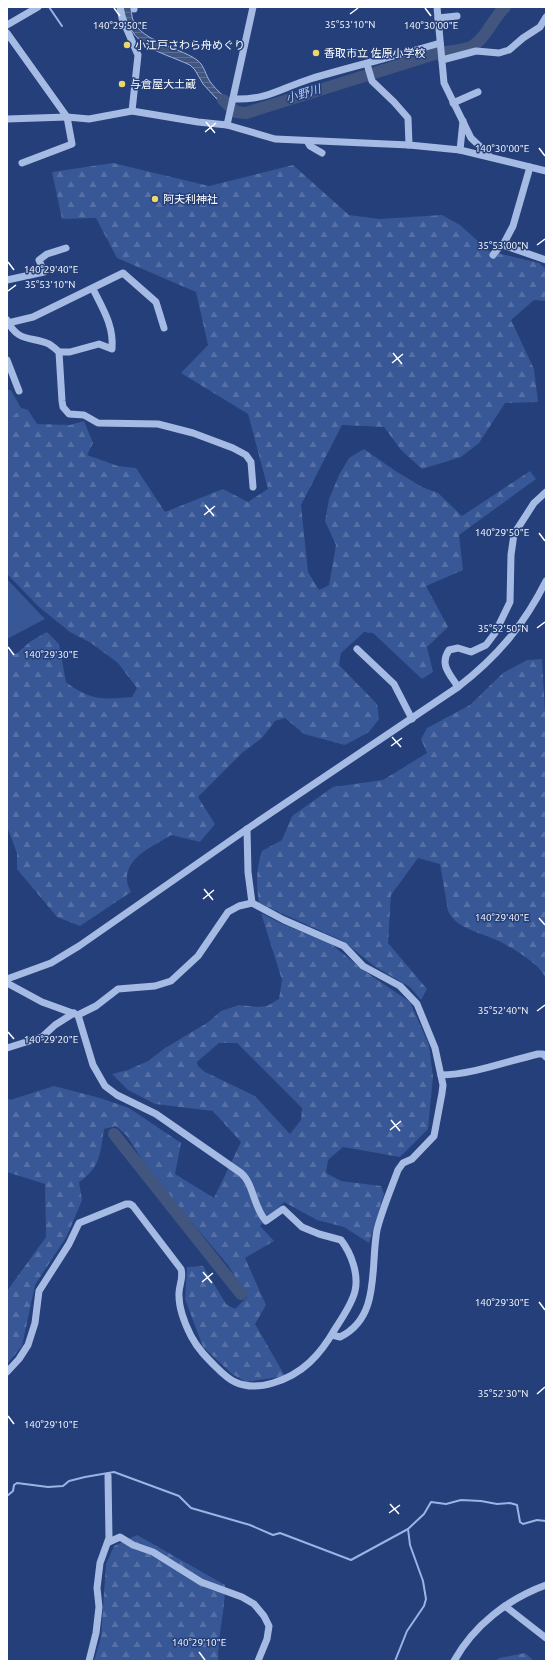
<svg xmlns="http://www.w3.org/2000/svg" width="553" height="1668" font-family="Ubuntu,'Noto Sans JP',sans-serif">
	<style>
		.grass { fill: #385796 }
		.forest { fill: url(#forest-firs); fill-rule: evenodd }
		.water { fill: url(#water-rules); stroke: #9ab4e5 }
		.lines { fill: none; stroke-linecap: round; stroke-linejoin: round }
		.stream { stroke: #9ab4e5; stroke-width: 2 }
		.river { stroke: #41557f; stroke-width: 12 }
		.minor { stroke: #a6bbe4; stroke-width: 7 }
		.ticks { fill: none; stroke: #fff; stroke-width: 1.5 }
		.poi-dot { fill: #eed76a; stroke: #243f79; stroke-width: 1.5 }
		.labels { text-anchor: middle; stroke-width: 3; stroke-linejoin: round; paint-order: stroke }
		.poi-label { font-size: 11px; fill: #fff; stroke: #243f79; text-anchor: start }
		.water-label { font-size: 12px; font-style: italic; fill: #b1c5ec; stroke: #243f79 }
		.ticks-label { font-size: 10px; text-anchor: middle; fill: #fff; stroke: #243f79; stroke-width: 3; stroke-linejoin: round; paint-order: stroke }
	</style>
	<defs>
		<pattern id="forest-firs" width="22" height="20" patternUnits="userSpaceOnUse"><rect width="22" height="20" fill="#385796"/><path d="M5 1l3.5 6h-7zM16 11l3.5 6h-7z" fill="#5670a6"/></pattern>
		<pattern id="water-rules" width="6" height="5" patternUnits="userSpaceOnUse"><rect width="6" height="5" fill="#41557f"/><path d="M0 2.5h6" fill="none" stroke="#5e6e92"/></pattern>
	</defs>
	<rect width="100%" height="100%" fill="#243f79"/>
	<g class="grass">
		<path d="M 7,390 L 11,390 L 21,408 L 7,422 Z"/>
		<path d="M 7,579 L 45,619 L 7,639 Z"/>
	</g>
	<g class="forest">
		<path d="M 113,163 L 209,186 L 293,165 L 349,215 L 380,219 L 442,215 L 460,225 L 489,251 L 539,263 L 546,269 L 546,301 L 534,300 L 511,320 L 534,369 L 538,402 L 505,403 L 479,443 L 461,457 L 422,469 L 401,450 L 384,427 L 342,425 L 301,505 L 308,572 L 319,590 L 329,585 L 336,545 L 325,521 L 329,499 L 339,475 L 349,458 L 364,449 L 394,470 L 422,487 L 438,493 L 462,516 L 530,471 L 536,479 L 459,535 L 463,570 L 426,586 L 448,627 L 427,647 L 433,672 L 422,679 L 373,633 L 364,632 L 341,653 L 339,665 L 377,704 L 379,719 L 369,732 L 345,745 L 304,734 L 285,718 L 275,721 L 262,738 L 242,753 L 198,797 L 215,824 L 200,842 L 171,835 C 155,846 126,856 127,880 C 127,884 130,889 131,892 L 80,926 L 57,917 L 17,869 L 17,853 L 7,827 L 7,651 L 16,654 L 31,641 L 47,632 L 59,644 L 66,682 C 89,700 103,700 132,697 L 137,688 L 118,663 L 91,643 L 70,632 L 39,607 L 7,574 L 7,422 L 21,408 L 28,410 L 37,424 L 70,425 L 84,421 L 93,443 L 87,455 L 118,466 L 136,468 L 165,512 L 223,489 L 248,502 L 268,489 L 248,414 L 181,373 L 208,345 L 196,292 L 117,258 L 96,218 L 62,219 L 52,172 Z"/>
		<path d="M 542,659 L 546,730 L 546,979 C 542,965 512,948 499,941 C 482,933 456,929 448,911 L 440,864 L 418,858 L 391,895 L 388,943 L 427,989 L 421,1000 L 410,987 L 374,966 L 343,941 L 259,903 C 256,884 256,869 262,851 L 282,840 L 292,816 L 333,787 L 383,780 L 427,753 L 421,739 L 427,728 L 470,705 L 503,673 L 527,660 Z"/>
		<path d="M 261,913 L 282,924 L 330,943 L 363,970 L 410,1002 L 429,1045 L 433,1077 L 428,1129 L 400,1157 L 343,1147 L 328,1160 L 326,1173 L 341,1181 L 381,1186 L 384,1194 L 369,1243 L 344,1227 L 317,1220 L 284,1202 L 260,1226 L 274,1241 L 245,1258 L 266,1305 L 255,1324 L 285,1376 L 246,1382 L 232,1374 L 203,1347 L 185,1299 L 187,1267 L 203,1266 L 226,1304 L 235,1309 L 247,1297 L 228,1265 L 153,1177 L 127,1136 L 116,1126 L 104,1129 C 100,1153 101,1167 79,1182 L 82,1200 L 67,1236 L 35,1285 L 22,1346 L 7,1364 L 7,1291 L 46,1237 L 45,1184 L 7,1172 L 7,1098 L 10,1100 L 54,1086 L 100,1098 L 129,1108 L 181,1143 L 175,1174 L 214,1198 L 241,1142 L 213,1111 L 155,1104 L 128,1090 L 112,1074 L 128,1070 L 148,1061 L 165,1048 L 207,1023 L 221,1011 L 239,1005 L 258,1007 L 267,1006 L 279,999 L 282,980 ZM 219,1043 L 237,1043 L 302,1108 L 301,1120 L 290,1134 L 255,1096 L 205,1072 L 198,1066 L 197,1062 Z"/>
		<path d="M 137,1535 L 225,1585 C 225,1611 218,1635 218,1661 L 94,1661 L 101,1637 L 106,1564 L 114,1546 Z"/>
		<path d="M 525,1653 L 534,1661 L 496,1661 L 499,1658 Z"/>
	</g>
	<path class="water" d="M 123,7 L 132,7 C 126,39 178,46 197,60 C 205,66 205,75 211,83 C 216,90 224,96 231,103 L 228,111 L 203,84 L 195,70 L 190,65 C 157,50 131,48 123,7 Z"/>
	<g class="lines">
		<g class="stream">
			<path d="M 49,7 L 62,26"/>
			<path d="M 7,1496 L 13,1491 L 14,1485 L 17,1483 L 48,1487 L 63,1486 L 69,1481 L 85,1477 L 114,1472 L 179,1496 L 191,1508 L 250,1525 L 273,1535 L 280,1533 L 351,1560 L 408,1529 L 424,1514 L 431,1502 L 446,1504 L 461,1500 L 481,1501 L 497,1504 L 510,1503 L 517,1505 L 520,1522 L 523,1524 L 537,1520 L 546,1521"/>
			<path d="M 395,1661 L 407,1631 L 424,1606 L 426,1599 L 423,1581 L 410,1545 L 408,1529"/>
		</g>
		<g class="river">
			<path d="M 223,100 L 236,112 L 246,113 L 438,53 C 448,51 462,51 471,47 C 486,39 493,18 505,7"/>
			<path d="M 114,1134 L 241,1294"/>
		</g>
		<g class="minor">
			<path d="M 120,7 L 122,18 L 138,55 L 132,111 L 198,122 L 227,125 L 253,7"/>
			<path d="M 437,7 L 444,83 L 471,138 L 488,154"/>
			<path d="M 134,9 L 134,7"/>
			<path d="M 438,18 L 457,16"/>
			<path d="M 7,25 L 38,7"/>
			<path d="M 7,33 L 67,117 L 7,119"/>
			<path d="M 442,60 L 476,51 L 499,53 L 509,50 L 523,38 L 540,27 L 546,17"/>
			<path d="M 367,64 L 372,81 L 394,102 L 408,118 L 409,145"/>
			<path d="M 233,99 C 268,100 279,89 310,79 C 353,66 397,56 440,43"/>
			<path d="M 453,103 L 478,92"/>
			<path d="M 227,125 L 275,139 L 409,145 L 460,150 L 546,171"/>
			<path d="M 307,141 L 310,146 L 322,153"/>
			<path d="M 460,150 L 463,121"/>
			<path d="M 22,163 L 72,144 L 67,117 L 89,119 L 132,111"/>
			<path d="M 503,245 L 513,226 L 530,167"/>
			<path d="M 493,255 L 500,246 L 503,245 L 546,260"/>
			<path d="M 7,280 L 44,272 L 39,260 L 47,254 L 66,248"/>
			<path d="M 7,320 C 18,343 31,336 49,344 C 52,346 56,349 59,352 L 62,401 L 63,407 L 69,414 L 84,415 L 98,423 L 158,424 L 193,433 L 233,448 L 246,455 L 251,462 L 253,487"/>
			<path d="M 8,323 L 33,317 L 123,273 L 156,302 L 164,328"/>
			<path d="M 59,352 L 70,352 L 99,344 L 112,349 C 114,326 103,309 93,289"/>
			<path d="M 7,360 L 19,391"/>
			<path d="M 357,649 L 394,684 L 412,719"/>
			<path d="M 458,687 C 450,674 439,665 449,650 L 458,648 L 471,652 L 486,645 L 495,633 L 510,602 L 511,555 L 514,534 L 534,503 L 546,492"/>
			<path d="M 247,829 L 248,872 L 252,903"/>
			<path d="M 7,979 L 51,963 L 79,946 L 247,829 L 458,687 C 497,657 524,625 546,581"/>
			<path d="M 7,983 L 42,1002 L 78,1015 L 93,1065 L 105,1086 L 117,1095 L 156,1114 L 241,1173 C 254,1184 253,1207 266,1221 L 283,1209 L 302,1227 L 319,1234 L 341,1240 C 351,1253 359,1274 355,1291 C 352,1304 342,1318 335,1329 C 320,1355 303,1374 273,1383 C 260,1387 248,1388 235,1382 C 228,1379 221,1372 216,1367 C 206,1357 198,1349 191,1336 C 185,1324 179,1309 179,1296 C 178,1286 184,1279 181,1269 L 133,1206 L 130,1204 L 126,1204 L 79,1223 L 69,1244 L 39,1291 L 35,1323 L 28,1345 L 19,1359 L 7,1372"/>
			<path d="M 78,1015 L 96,1006 L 118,989 L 155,986 L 171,981 L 198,956 L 228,912 L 239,906 L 252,903 L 284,920 L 344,946 L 363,966 L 400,986 L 417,1004 L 435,1048 L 443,1085 L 442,1093 L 434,1136 L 412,1159 L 403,1163 L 398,1170 C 391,1189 382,1210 377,1230 C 370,1267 381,1317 340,1337 L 332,1335"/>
			<path d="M 7,1048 L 42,1037 L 55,1025 L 74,1013"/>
			<path d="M 441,1075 C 471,1075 508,1061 538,1054 L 543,1054 L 546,1057"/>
			<path d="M 109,1542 L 120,1537 L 133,1545 L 153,1552 L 201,1582 L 242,1597 L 254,1604 L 264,1616 L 269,1626 L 267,1639 L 258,1661"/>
			<path d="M 505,1606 L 546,1638"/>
			<path d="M 89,1661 L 96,1633 L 99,1607 L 97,1588 L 100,1563 L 109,1538 L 108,1476"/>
			<path d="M 454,1661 C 474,1625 508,1599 546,1585"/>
		</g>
	</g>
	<path class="ticks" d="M 114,8 L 120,16M 425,8 L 431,16M 350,14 L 358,8M 206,122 L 215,133M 205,132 L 216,123M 539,148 L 545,156M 537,245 L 545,239M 8,262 L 14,270M 8,291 L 16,285M 393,353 L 402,364M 392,363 L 403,354M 205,505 L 214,516M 204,515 L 215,506M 539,533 L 545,541M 537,628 L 545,622M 8,647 L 14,655M 392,737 L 401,747M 391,746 L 402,738M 204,889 L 213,900M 203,899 L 214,890M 539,918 L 545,925M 537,1011 L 545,1005M 8,1032 L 14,1039M 391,1120 L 400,1131M 390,1130 L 401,1121M 203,1272 L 212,1283M 202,1282 L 213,1273M 539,1302 L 545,1310M 537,1394 L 545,1387M 8,1416 L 14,1424M 390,1504 L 399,1514M 389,1513 L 400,1505M 199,1652 L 205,1660"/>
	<g class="poi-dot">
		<circle cx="127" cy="45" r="4"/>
		<circle cx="316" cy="53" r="4"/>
		<circle cx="122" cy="84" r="4"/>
		<circle cx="155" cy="199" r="4"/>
	</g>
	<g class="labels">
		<g class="poi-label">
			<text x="135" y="49">小江戸さわら舟めぐり</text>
			<text x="324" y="57">香取市立 佐原小学校</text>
			<text x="130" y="88">与倉屋大土蔵</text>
			<text x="163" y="203">阿夫利神社</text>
		</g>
		<g class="water-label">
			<text transform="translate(303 94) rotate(-17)" y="4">小野川</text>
		</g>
	</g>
	<g class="ticks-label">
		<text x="350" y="28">35°53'10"N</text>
		<text x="120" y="29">140°29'50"E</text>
		<text x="431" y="29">140°30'00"E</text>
		<text x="502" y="152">140°30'00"E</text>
		<text x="503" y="249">35°53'00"N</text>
		<text x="51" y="273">140°29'40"E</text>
		<text x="50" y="288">35°53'10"N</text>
		<text x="502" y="536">140°29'50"E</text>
		<text x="503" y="632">35°52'50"N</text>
		<text x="51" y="658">140°29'30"E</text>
		<text x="502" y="921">140°29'40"E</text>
		<text x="503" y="1014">35°52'40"N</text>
		<text x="51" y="1043">140°29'20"E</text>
		<text x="502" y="1306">140°29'30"E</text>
		<text x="503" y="1397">35°52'30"N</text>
		<text x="51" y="1428">140°29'10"E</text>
		<text x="199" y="1646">140°29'10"E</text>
	</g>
	<rect width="553" height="1668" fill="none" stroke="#ffffff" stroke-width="16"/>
</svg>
